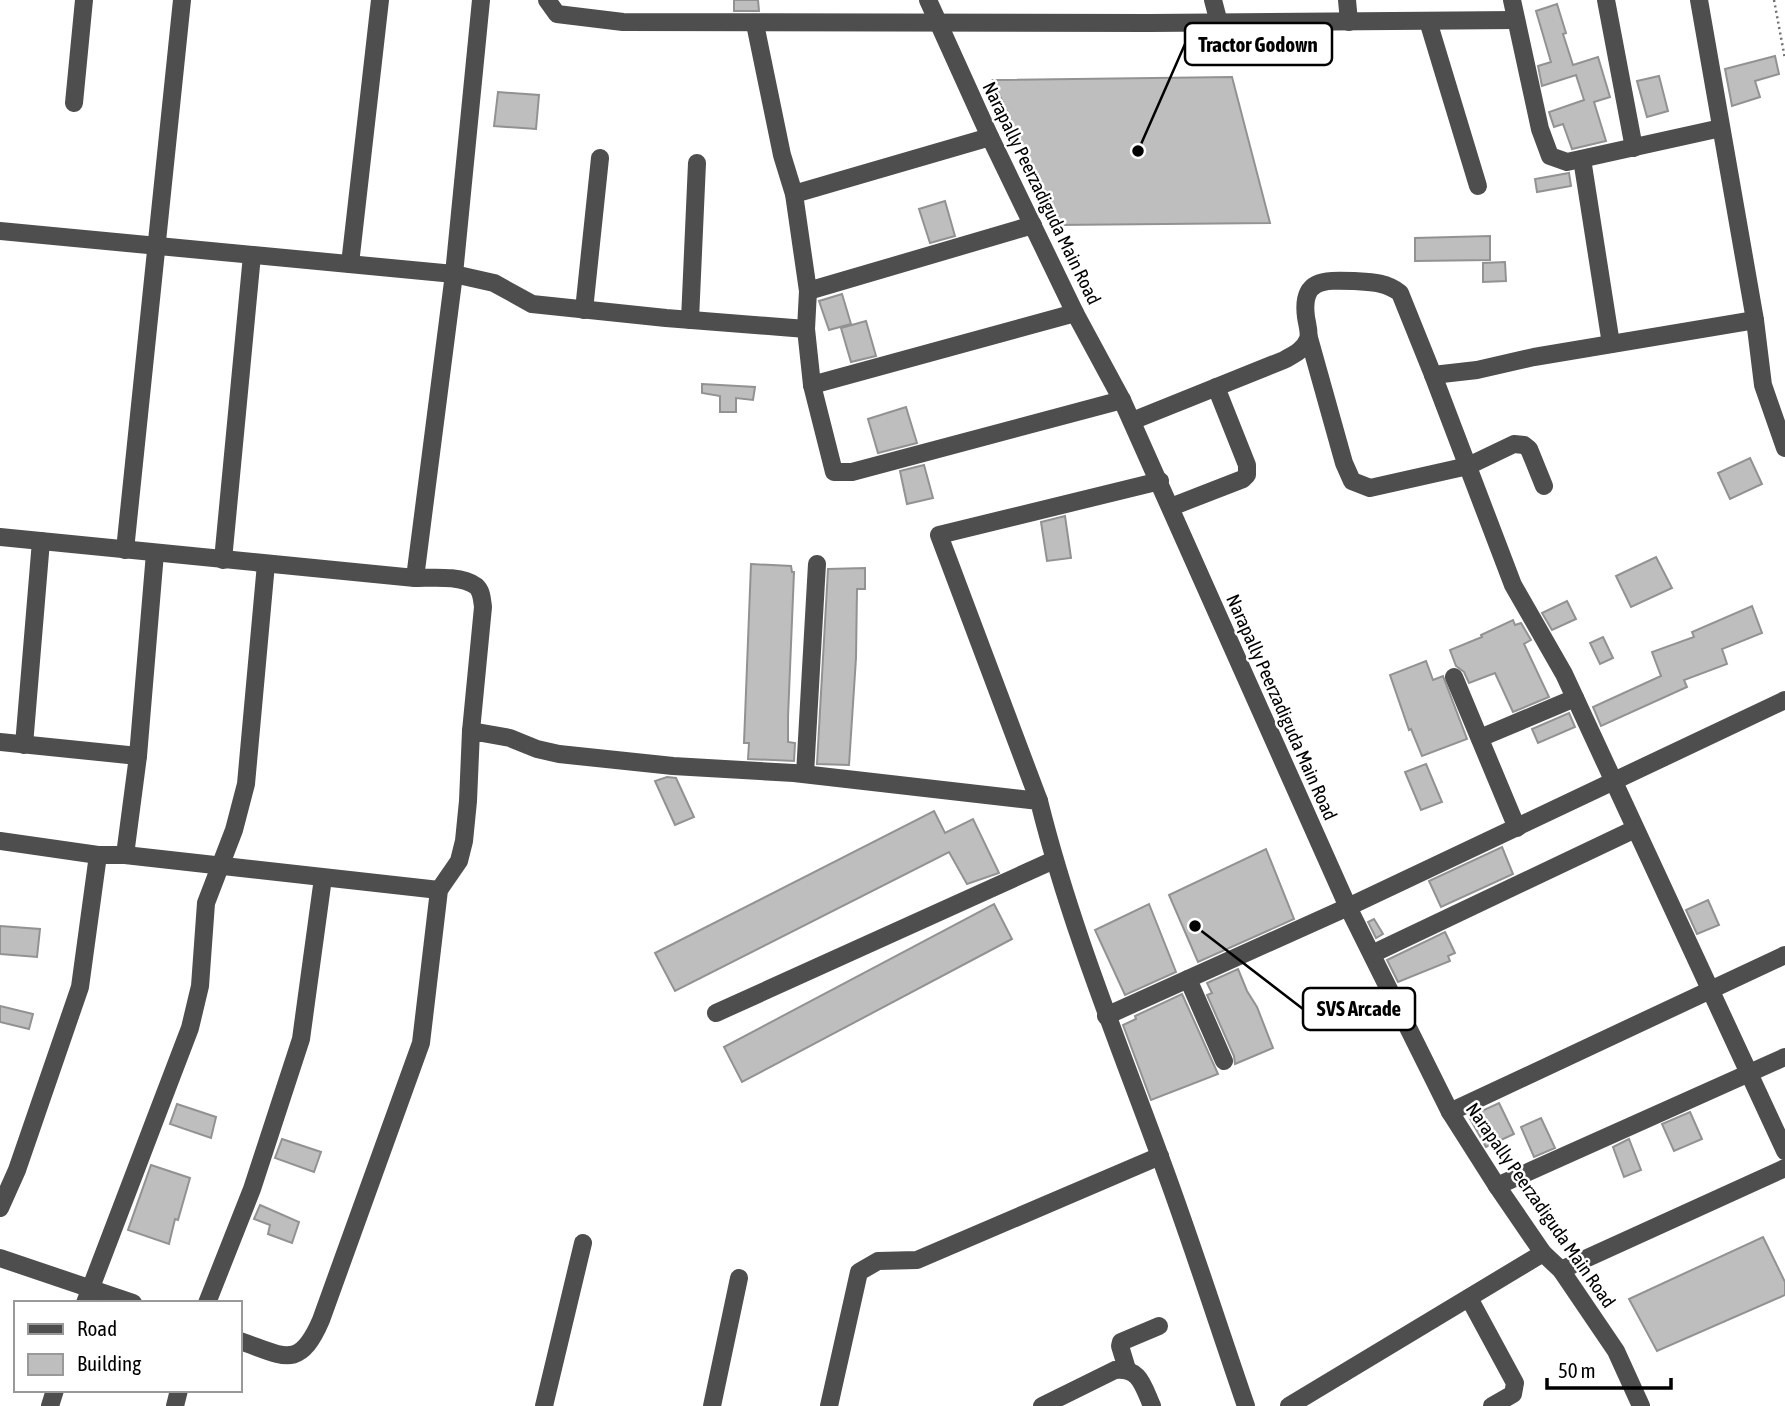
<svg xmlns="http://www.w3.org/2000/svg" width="1785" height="1406" font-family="'Asap Condensed',sans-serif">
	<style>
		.building { fill: #bebebe; stroke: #929292; stroke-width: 2 }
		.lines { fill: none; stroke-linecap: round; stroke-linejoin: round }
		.path { stroke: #707070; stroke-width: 2.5; stroke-dasharray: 2 3.5; stroke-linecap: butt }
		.minor { stroke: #4e4e4e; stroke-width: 18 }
		.labels { text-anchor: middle; stroke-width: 5; stroke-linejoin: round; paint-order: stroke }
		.street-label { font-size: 19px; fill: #000; stroke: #fff }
		.leader { fill: none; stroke: #000; stroke-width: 2.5 }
		.callout-dot { fill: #000; stroke: #fff; stroke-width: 2.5 }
		.callout { fill: #fff; stroke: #000; stroke-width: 2.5 }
		.callout-label { font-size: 21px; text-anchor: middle; font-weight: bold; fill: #000 }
	</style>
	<rect width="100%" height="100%" fill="#fff"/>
	<g class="building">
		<path d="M 734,0 L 758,0 L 759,11 L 734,11 Z"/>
		<path d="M 1557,4 L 1566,33 L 1563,34 L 1573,65 L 1598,57 L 1610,97 L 1594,102 L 1606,141 L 1572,149 L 1563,124 L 1554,127 L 1549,112 L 1584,100 L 1576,75 L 1542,86 L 1538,66 L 1551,62 L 1536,11 Z"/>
		<path d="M 1775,56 L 1779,74 L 1755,81 L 1760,97 L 1732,106 L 1725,69 Z"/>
		<path d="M 1659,76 L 1668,111 L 1647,117 L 1637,81 Z"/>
		<path d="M 1232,77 L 1270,223 L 1056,225 L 993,80 Z"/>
		<path d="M 498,92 L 539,95 L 536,129 L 494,126 Z"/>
		<path d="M 1569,173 L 1571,186 L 1537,192 L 1535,179 Z"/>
		<path d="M 945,201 L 955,236 L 930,243 L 919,209 Z"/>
		<path d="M 1490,236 L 1490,260 L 1415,261 L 1415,238 Z"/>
		<path d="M 1505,262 L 1506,281 L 1483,282 L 1483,263 Z"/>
		<path d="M 842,294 L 851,324 L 829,330 L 819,301 Z"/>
		<path d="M 866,321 L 876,356 L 851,362 L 841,328 Z"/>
		<path d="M 702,384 L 755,387 L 753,400 L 736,398 L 736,412 L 720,412 L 720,396 L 702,393 Z"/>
		<path d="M 906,407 L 917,443 L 878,453 L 868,419 Z"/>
		<path d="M 1750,458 L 1762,484 L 1730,499 L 1718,473 Z"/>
		<path d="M 924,465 L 933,498 L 907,504 L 900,471 Z"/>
		<path d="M 1065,516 L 1071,558 L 1047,561 L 1041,522 Z"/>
		<path d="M 1656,557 L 1672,588 L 1631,607 L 1616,576 Z"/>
		<path d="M 751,564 L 791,566 L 792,572 L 794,572 L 788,717 L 788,742 L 795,743 L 794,761 L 748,759 L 749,743 L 744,743 Z"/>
		<path d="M 865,568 L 865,589 L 857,589 L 856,658 L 849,765 L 817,764 L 828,569 Z"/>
		<path d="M 1567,601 L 1576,619 L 1552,630 L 1542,613 Z"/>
		<path d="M 1752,606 L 1762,633 L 1722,649 L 1727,664 L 1684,680 L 1687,687 L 1601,726 L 1593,707 L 1661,676 L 1652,652 L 1694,637 L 1692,632 Z"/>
		<path d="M 1513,620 L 1515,625 L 1521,623 L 1531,640 L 1524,644 L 1549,697 L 1513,712 L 1495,673 L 1469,683 L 1464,672 L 1456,666 L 1450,650 L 1482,637 L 1481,635 Z"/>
		<path d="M 1603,637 L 1613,658 L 1600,664 L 1590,643 Z"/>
		<path d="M 1426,661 L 1433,680 L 1443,676 L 1467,739 L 1422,756 L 1411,729 L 1409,730 L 1390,675 Z"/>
		<path d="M 1569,713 L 1575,727 L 1538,743 L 1532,729 Z"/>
		<path d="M 1426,764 L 1442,802 L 1421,810 L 1405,772 Z"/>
		<path d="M 667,777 L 676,778 L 694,817 L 675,825 L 655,781 Z"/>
		<path d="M 934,811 L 945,833 L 973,819 L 999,873 L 967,884 L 949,852 L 675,991 L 655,953 Z"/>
		<path d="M 1502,847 L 1513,874 L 1441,907 L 1429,881 Z"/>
		<path d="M 1266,849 L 1294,919 L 1198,962 L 1169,895 Z"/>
		<path d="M 1708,900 L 1719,925 L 1697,934 L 1686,910 Z"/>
		<path d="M 994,904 L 1012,939 L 742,1082 L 724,1047 Z"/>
		<path d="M 1149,904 L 1176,972 L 1125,995 L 1095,930 Z"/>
		<path d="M 1374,919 L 1383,934 L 1376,938 L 1368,922 Z"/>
		<path d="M 0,926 L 40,929 L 37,957 L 0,954 Z"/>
		<path d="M 1445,932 L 1455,953 L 1448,956 L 1450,961 L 1398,982 L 1387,960 Z"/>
		<path d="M 1238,969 L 1247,991 L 1257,1007 L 1273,1048 L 1235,1064 L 1234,1056 L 1207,995 L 1212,993 L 1207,983 Z"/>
		<path d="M 1182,994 L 1218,1074 L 1151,1100 L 1123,1025 L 1136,1019 L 1135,1016 Z"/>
		<path d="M 0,1006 L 33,1014 L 29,1029 L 0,1022 Z"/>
		<path d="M 1499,1103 L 1514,1134 L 1486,1147 L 1469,1117 Z"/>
		<path d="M 177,1104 L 216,1117 L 211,1138 L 170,1124 Z"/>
		<path d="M 1690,1112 L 1702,1139 L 1674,1151 L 1662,1124 Z"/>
		<path d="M 1541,1118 L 1555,1148 L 1534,1157 L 1521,1127 Z"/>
		<path d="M 282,1139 L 321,1152 L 314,1172 L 275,1158 Z"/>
		<path d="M 1629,1139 L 1641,1170 L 1624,1177 L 1613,1147 Z"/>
		<path d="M 151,1165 L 190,1178 L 178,1220 L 175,1219 L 169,1244 L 128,1230 Z"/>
		<path d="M 260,1205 L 299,1222 L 292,1243 L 268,1234 L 270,1225 L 254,1219 Z"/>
		<path d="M 1763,1237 L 1785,1282 L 1785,1295 L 1657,1351 L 1629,1299 Z"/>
	</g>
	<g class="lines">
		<path class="path" d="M 1774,0 L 1785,59"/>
		<g class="minor">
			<path d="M 547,0 L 557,14 L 623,22 L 1150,23 L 1516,20"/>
			<path d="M 928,0 L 990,137 L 1075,313 L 1122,400 L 1348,907 L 1450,1112 L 1497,1186 L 1543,1253 L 1561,1270 L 1616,1351 L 1641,1406"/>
			<path d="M 1213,0 L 1219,23"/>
			<path d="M 1347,0 L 1349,22"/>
			<path d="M 1512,0 L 1540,129 L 1550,156 L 1567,162 L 1721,128"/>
			<path d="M 1606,0 L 1634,148"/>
			<path d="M 1699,0 L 1755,320 L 1763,385 L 1785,448"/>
			<path d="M 1428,21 L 1478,186"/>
			<path d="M 755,24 L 782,155 L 794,194 L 808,291 L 806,329 L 812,385 L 834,472 L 852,472 L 1122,400"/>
			<path d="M 74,103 L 84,0"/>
			<path d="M 1582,159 L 1611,344"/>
			<path d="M 794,194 L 990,137"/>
			<path d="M 0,231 L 454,274 L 494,283 L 532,304 L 666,318 L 806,329"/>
			<path d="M 350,264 L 380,0"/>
			<path d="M 808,291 L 1033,225"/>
			<path d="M 584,310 L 600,158"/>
			<path d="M 690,320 L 697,163"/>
			<path d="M 1309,338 L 1344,463 L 1352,481 L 1370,488 L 1468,466 L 1514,444 L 1524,445 L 1529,449 L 1544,486"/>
			<path d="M 1433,375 L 1513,585 L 1564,674 L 1785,1151"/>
			<path d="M 812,385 L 1075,313"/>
			<path d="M 1132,421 L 1284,360 C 1293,355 1304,350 1308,339 C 1310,333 1307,324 1306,317 C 1301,279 1323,280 1354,281 C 1371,282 1386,282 1400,293 L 1433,375 L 1477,370 L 1534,357 L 1755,320"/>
			<path d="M 1171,507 L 1243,479 L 1247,475 L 1247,465 L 1216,387"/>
			<path d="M 0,537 L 415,578 L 454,274 L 481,0"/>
			<path d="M 125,550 L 182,0"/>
			<path d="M 223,560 L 252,255"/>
			<path d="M 415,578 C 432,578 461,575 476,586 C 482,591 482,600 483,607 L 471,731"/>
			<path d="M 1454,677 L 1517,828"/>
			<path d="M 1480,738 L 1575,698"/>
			<path d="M 0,742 L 138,756"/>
			<path d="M 24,745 L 41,541"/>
			<path d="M 805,774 L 817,564"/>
			<path d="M 1039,801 L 939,535 L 1160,481"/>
			<path d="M 0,841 L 98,855 L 125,855 L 439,890"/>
			<path d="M 125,855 L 138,756 L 155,553"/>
			<path d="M 1372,954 L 1635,829"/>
			<path d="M 1188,979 L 1224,1061"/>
			<path d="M 716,1013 L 1054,860"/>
			<path d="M 1106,1016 L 1348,907 L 1785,700"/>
			<path d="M 1450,1112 L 1785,955"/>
			<path d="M 1497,1186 L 1785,1057"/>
			<path d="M 0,1208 L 17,1170 L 80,987 L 98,855"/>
			<path d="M 0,1258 L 133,1303"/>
			<path d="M 1561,1270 L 1785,1168"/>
			<path d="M 1469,1298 L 1515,1383 L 1513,1394 L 1492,1406"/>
			<path d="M 85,1303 L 190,1028 L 200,986 L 206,903 L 234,830 L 246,784 L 266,564"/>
			<path d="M 207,1303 L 252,1189 L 301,1039 L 323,878"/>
			<path d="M 240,1341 C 284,1356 299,1371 321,1320 L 421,1043 L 439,890 L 459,861 L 464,841 L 468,801 L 471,731 L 510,738 L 537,749 L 559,754 L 673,766 L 794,773 L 1039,801 C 1069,922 1116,1037 1159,1154 C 1190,1237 1217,1322 1246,1406"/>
			<path d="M 1127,1369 L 1120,1346 L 1121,1342 L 1159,1326"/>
			<path d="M 50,1406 L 55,1390"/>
			<path d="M 175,1406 L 179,1390"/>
			<path d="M 544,1406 L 583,1243"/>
			<path d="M 712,1406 L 739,1278"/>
			<path d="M 829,1406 L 859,1272 L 878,1261 L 917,1260 L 1160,1156"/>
			<path d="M 1042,1406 L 1115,1370 C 1140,1367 1143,1386 1152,1406"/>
			<path d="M 1289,1406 L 1543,1253"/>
		</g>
	</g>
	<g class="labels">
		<g class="street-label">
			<text transform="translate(1042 193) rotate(64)" y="7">Narapally Peerzadiguda Main Road</text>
			<text transform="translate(1282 707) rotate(66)" y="7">Narapally Peerzadiguda Main Road</text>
			<text transform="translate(1541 1205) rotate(55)" y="7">Narapally Peerzadiguda Main Road</text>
		</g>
	</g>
	<path class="leader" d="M1138 151L1185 44M1195 926L1303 1009"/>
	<g class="callout-dot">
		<circle cx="1138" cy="151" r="7"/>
		<circle cx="1195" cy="926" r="7"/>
	</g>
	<g class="callout">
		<rect x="1185" y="23" width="147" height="42" rx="7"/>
		<rect x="1303" y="988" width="112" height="42" rx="7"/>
	</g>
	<g class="callout-label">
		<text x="1258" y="52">Tractor Godown</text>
		<text x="1359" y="1016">SVS Arcade</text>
	</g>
	<rect x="14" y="1301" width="228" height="91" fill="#ffffff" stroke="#999999" stroke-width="2"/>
	<rect x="28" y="1324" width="35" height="10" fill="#4e4e4e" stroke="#999999" stroke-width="2"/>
	<text x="77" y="1336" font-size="21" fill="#000000">Road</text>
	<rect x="28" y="1354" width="35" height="21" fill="#bebebe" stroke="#999999" stroke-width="2"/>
	<text x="77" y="1371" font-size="21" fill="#000000">Building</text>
	<path d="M1547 1378v10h124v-10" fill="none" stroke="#000000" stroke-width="3.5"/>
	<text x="1558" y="1378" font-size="21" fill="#000000" stroke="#ffffff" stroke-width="5" paint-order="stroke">50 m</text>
</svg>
